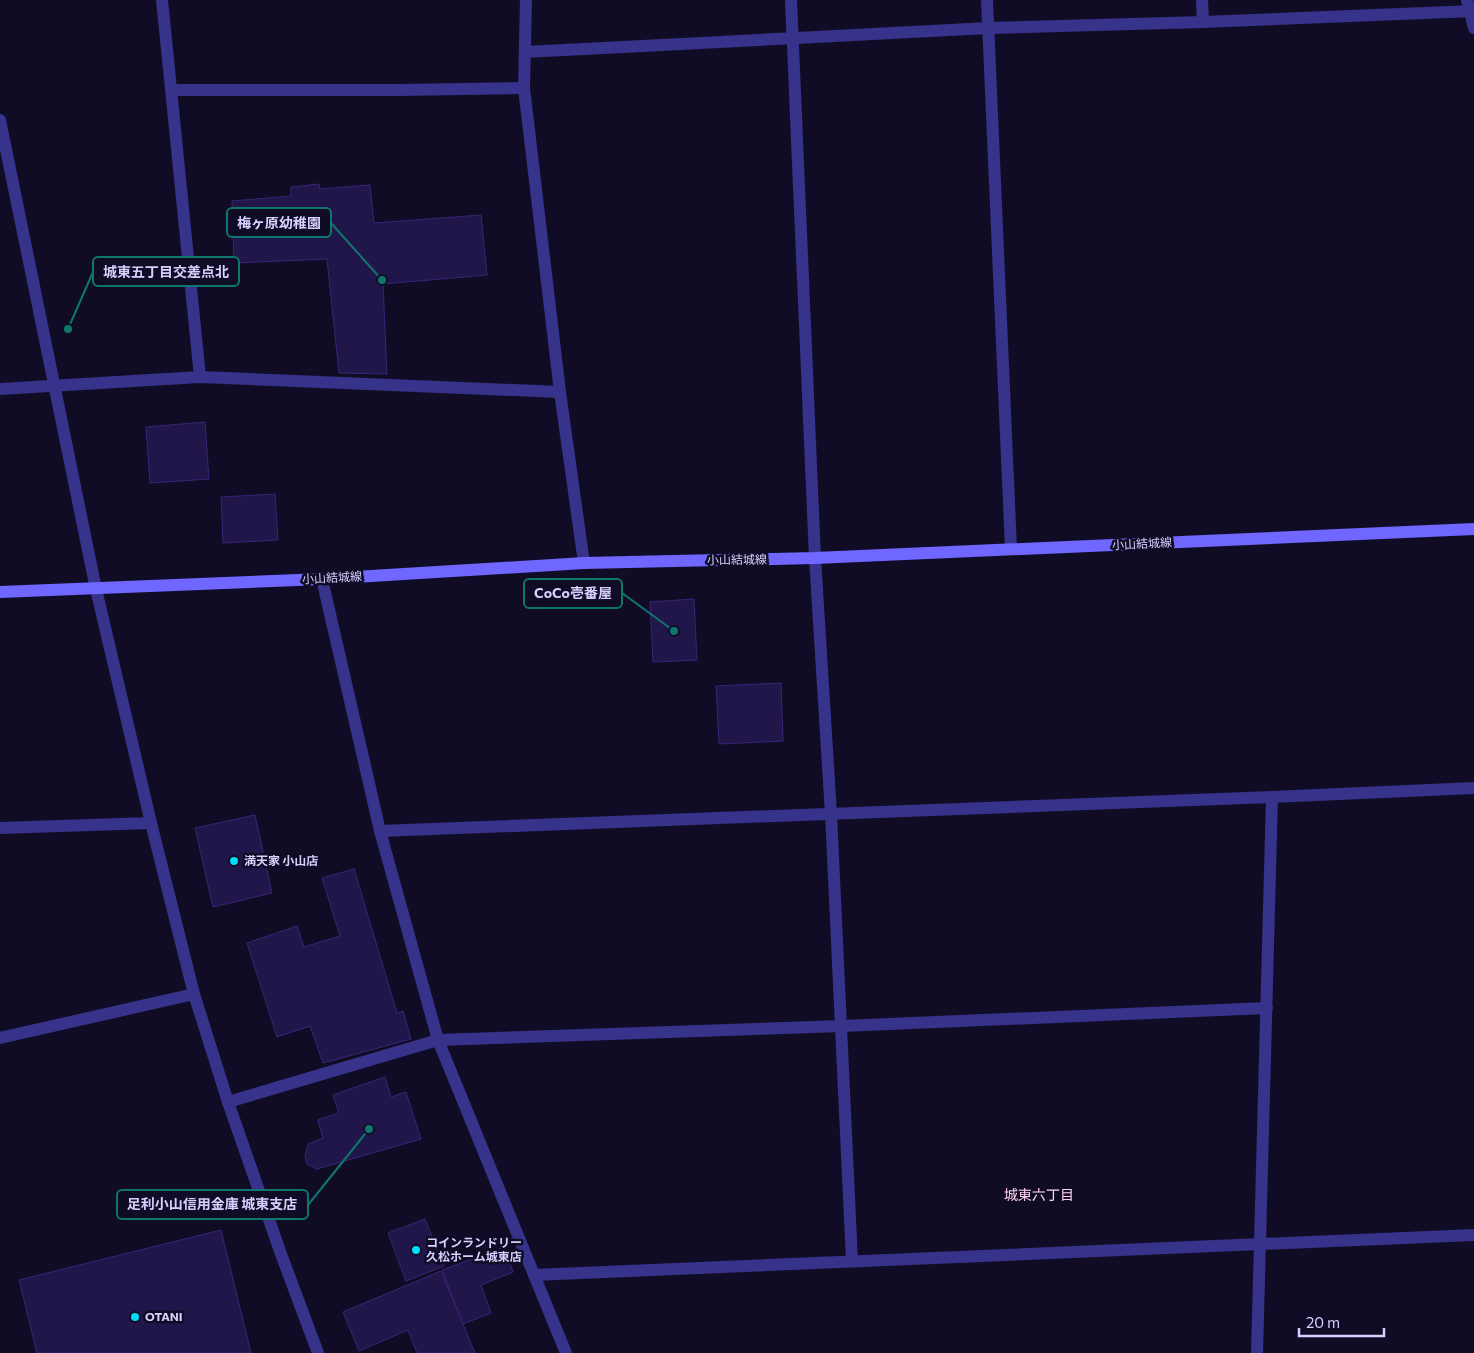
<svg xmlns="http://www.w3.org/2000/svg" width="1474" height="1353" font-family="Commissioner,'Noto Sans JP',sans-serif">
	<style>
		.building { fill: #211649; stroke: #382577 }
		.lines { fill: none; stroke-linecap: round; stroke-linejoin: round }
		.minor { stroke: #37328a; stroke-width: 12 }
		.tertiary { stroke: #37328a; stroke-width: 12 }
		.secondary { stroke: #6f67ff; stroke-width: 12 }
		.poi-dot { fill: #00dcfb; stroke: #110c26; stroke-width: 2 }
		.labels { text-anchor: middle; stroke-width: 5; stroke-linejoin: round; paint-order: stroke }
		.street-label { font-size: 12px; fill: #d7d0ff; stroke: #110c26 }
		.poi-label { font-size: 12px; font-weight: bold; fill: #d7d0ff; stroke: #110c26; text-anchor: start }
		.neighbourhood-label { font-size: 14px; fill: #ffd2ee; stroke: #110c26 }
		.leader { fill: none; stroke: #0f766e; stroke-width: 2 }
		.callout-dot { fill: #0f766e; stroke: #110c26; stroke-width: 2 }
		.callout { fill: #110c26; stroke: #0f766e; stroke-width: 2 }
		.callout-label { font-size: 14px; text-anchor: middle; font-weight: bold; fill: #d7d0ff }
	</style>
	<rect width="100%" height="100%" fill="#110c26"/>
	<g class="building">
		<path d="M 319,184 L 320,189 L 370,185 L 374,223 L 481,215 L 487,275 L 383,284 L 387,374 L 339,373 L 327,259 L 234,263 L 232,201 L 291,196 L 291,187 Z"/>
		<path d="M 205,422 L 209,479 L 150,483 L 146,427 Z"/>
		<path d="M 275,494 L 278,540 L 223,543 L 221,497 Z"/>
		<path d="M 694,599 L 697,660 L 653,662 L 650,602 Z"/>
		<path d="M 781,683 L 783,741 L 719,744 L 716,686 Z"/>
		<path d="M 255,815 L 272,893 L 213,907 L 195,828 Z"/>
		<path d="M 354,869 L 397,1013 L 403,1011 L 411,1039 L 323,1063 L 310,1026 L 277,1037 L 247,943 L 297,926 L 304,947 L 340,936 L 322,878 Z"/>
		<path d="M 385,1077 L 391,1097 L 406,1092 L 421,1139 L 317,1169 L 307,1164 L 305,1156 L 308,1144 L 323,1138 L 318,1120 L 339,1113 L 333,1095 Z"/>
		<path d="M 425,1219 L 444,1266 L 406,1281 L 388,1233 Z"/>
		<path d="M 221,1230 L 251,1353 L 37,1353 L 19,1280 Z"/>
		<path d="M 504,1247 L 513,1272 L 481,1285 L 491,1313 L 463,1324 L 442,1270 Z"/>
		<path d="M 441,1271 L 475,1353 L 417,1353 L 408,1330 L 359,1351 L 343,1312 Z"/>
	</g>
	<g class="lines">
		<g class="minor">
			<path d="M 162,0 L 200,377"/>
			<path d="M 526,0 L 524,88 L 560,392 L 584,563"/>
			<path d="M 791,0 L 815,558 L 831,814 L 852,1261"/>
			<path d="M 987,0 L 1011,549"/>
			<path d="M 1202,0 L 1203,22"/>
			<path d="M 525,52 L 989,28 L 1203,22 L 1474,11"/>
			<path d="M 172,90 L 398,90 L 524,88"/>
			<path d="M 0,389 L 200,377 L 560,392"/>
			<path d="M 322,579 L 380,831 L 438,1040 L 566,1353"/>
			<path d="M 0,828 L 151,823"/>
			<path d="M 380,831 L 1272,797 L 1474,788"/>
			<path d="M 0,1038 L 194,994"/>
			<path d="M 228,1102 L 438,1040 L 842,1026 L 1267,1008"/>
			<path d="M 534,1275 L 1474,1235"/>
			<path d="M 1257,1353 L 1272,797"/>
		</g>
		<g class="tertiary">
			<path d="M 1467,0 L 1474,28"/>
			<path d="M 0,120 L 96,589 L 151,823 L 194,994 L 228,1102 L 281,1254 L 318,1353"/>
		</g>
		<path class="secondary" d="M 0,592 L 322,579 L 584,563 L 815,558 L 1474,529"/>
	</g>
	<g class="poi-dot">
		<circle cx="234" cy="861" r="5"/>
		<circle cx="416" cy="1250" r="5"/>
		<circle cx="135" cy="1317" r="5"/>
	</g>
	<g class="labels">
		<g class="street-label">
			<text transform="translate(1142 544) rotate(-3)" y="4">小山結城線</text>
			<text transform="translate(737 560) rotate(-1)" y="4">小山結城線</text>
			<text transform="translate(332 578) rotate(-3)" y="4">小山結城線</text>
		</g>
		<g class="poi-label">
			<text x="244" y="865">満天家 小山店</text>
			<text x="426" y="1247">コインランドリー<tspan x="426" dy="14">久松ホーム城東店</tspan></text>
			<text x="145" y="1321">OTANI</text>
		</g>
		<g class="neighbourhood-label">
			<text x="1039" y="1200">城東六丁目</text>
		</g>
	</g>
	<path class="leader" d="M382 280L331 223M68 329L93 272M674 631L622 593M369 1129L308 1205"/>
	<g class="callout-dot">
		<circle cx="382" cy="280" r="5"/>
		<circle cx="68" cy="329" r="5"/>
		<circle cx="674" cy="631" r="5"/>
		<circle cx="369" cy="1129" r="5"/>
	</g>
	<g class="callout">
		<rect x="227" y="208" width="104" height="29" rx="5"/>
		<rect x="93" y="257" width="146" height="29" rx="5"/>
		<rect x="524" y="579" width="98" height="29" rx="5"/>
		<rect x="117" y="1190" width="191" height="29" rx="5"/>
	</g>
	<g class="callout-label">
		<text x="279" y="228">梅ヶ原幼稚園</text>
		<text x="166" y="277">城東五丁目交差点北</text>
		<text x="573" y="598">CoCo壱番屋</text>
		<text x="212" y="1209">足利小山信用金庫 城東支店</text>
	</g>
	<path d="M1299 1328v8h85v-8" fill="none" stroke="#d7d0ff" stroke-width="2.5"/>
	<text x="1306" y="1328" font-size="15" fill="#d7d0ff" stroke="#110c26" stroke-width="4" paint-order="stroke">20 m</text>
</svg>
